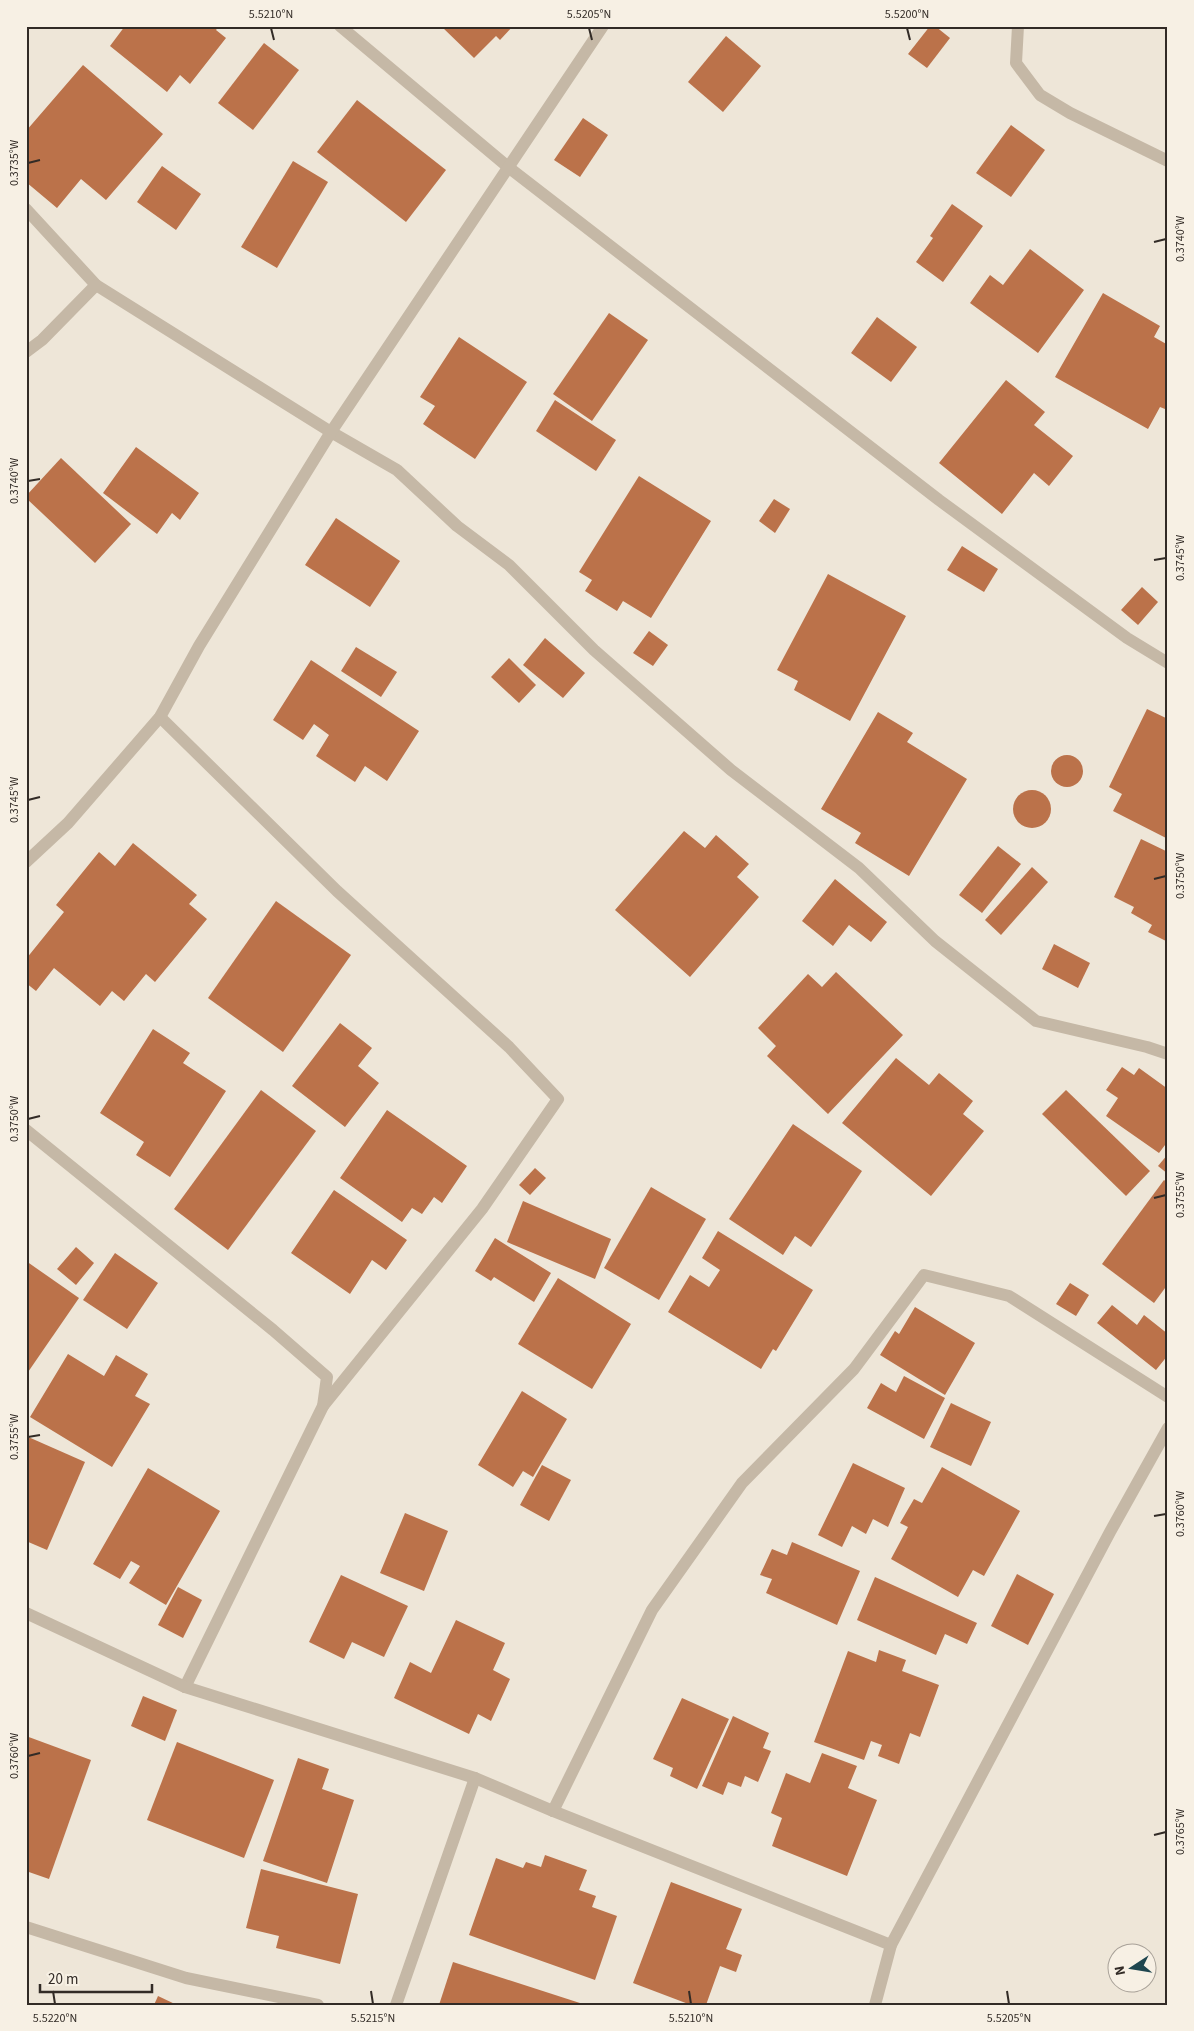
<svg xmlns="http://www.w3.org/2000/svg" width="1194" height="2031" font-family="'Source Sans 3',sans-serif">
	<style>
		.building { fill: #bb724a }
		.lines { fill: none; stroke-linecap: round; stroke-linejoin: round }
		.minor { stroke: #c5b8a6; stroke-width: 12 }
		.ticks { fill: none; stroke: #322b26; stroke-width: 2 }
		.neatline { fill: none; stroke: #322b26; stroke-width: 2 }
		.ticks-label { font-size: 12px; text-anchor: middle; fill: #322b26 }
	</style>
	<rect width="100%" height="100%" fill="#eee6d8"/>
	<g class="building">
		<path d="M 125,26 L 219,26 L 216,30 L 226,38 L 190,84 L 180,75 L 167,92 L 110,46 Z"/>
		<path d="M 441,26 L 513,26 L 500,40 L 496,36 L 474,58 Z"/>
		<path d="M 930,26 L 935,26 L 950,38 L 927,68 L 908,54 Z"/>
		<path d="M 726,36 L 761,66 L 723,112 L 688,82 Z"/>
		<path d="M 264,43 L 299,70 L 253,130 L 218,103 Z"/>
		<path d="M 83,65 L 163,134 L 106,200 L 81,179 L 57,208 L 26,182 L 26,131 Z"/>
		<path d="M 357,100 L 446,170 L 406,222 L 317,152 Z"/>
		<path d="M 583,118 L 608,135 L 580,177 L 554,160 Z"/>
		<path d="M 1011,125 L 1045,150 L 1011,197 L 976,173 Z"/>
		<path d="M 293,161 L 328,182 L 277,268 L 241,247 Z"/>
		<path d="M 162,166 L 201,194 L 176,230 L 137,202 Z"/>
		<path d="M 952,204 L 983,226 L 943,282 L 916,262 L 933,238 L 930,236 Z"/>
		<path d="M 1030,249 L 1084,290 L 1038,353 L 970,303 L 990,275 L 1003,285 Z"/>
		<path d="M 1103,293 L 1160,326 L 1154,337 L 1168,345 L 1168,403 L 1165,409 L 1160,407 L 1148,429 L 1055,377 Z"/>
		<path d="M 609,313 L 648,340 L 592,421 L 553,394 Z"/>
		<path d="M 877,317 L 917,347 L 891,382 L 851,353 Z"/>
		<path d="M 459,337 L 527,382 L 475,459 L 423,424 L 435,406 L 420,397 Z"/>
		<path d="M 1006,380 L 1045,412 L 1034,425 L 1073,456 L 1049,486 L 1034,473 L 1002,514 L 939,463 Z"/>
		<path d="M 555,400 L 616,440 L 596,471 L 536,431 Z"/>
		<path d="M 136,447 L 199,493 L 180,520 L 172,513 L 157,534 L 103,493 Z"/>
		<path d="M 61,458 L 131,524 L 95,563 L 26,498 L 26,496 Z"/>
		<path d="M 639,476 L 711,521 L 651,618 L 623,601 L 617,611 L 585,591 L 592,580 L 579,572 Z"/>
		<path d="M 774,499 L 790,509 L 775,533 L 759,521 Z"/>
		<path d="M 336,518 L 400,561 L 370,607 L 305,565 Z"/>
		<path d="M 962,546 L 998,569 L 984,592 L 947,570 Z"/>
		<path d="M 828,574 L 906,616 L 850,721 L 794,690 L 798,681 L 777,670 Z"/>
		<path d="M 1142,587 L 1158,602 L 1138,625 L 1121,610 Z"/>
		<path d="M 649,631 L 668,645 L 653,666 L 633,653 Z"/>
		<path d="M 545,638 L 585,673 L 563,698 L 523,665 Z"/>
		<path d="M 356,647 L 397,672 L 381,697 L 341,671 Z"/>
		<path d="M 509,658 L 536,685 L 519,703 L 491,677 Z"/>
		<path d="M 311,660 L 419,731 L 387,781 L 365,766 L 355,782 L 316,756 L 329,735 L 314,724 L 303,740 L 273,720 Z"/>
		<path d="M 1147,709 L 1168,719 L 1168,839 L 1113,811 L 1122,794 L 1109,787 Z"/>
		<path d="M 878,712 L 913,733 L 907,742 L 967,779 L 909,876 L 855,843 L 861,833 L 821,809 Z"/>
		<circle cx="1067" cy="771" r="16"/>
		<circle cx="1032" cy="809" r="19"/>
		<path d="M 684,831 L 705,848 L 716,835 L 749,864 L 737,877 L 759,897 L 690,977 L 615,910 Z"/>
		<path d="M 1141,839 L 1168,852 L 1168,942 L 1148,932 L 1152,925 L 1131,913 L 1134,907 L 1114,897 Z"/>
		<path d="M 133,843 L 197,895 L 189,904 L 207,919 L 155,982 L 146,974 L 124,1001 L 112,991 L 100,1006 L 54,968 L 36,991 L 26,983 L 26,959 L 64,912 L 56,905 L 99,852 L 115,866 Z"/>
		<path d="M 998,846 L 1021,864 L 982,913 L 959,895 Z"/>
		<path d="M 1032,867 L 1048,882 L 1001,935 L 985,920 Z"/>
		<path d="M 835,879 L 887,922 L 871,942 L 849,925 L 833,946 L 802,921 Z"/>
		<path d="M 276,901 L 351,955 L 283,1052 L 208,998 Z"/>
		<path d="M 1054,944 L 1090,963 L 1078,988 L 1042,969 Z"/>
		<path d="M 836,972 L 903,1035 L 828,1114 L 767,1056 L 776,1046 L 758,1028 L 808,974 L 822,987 Z"/>
		<path d="M 340,1023 L 372,1048 L 358,1066 L 379,1083 L 345,1127 L 292,1086 Z"/>
		<path d="M 153,1029 L 190,1053 L 183,1063 L 226,1091 L 170,1177 L 136,1155 L 144,1142 L 100,1113 Z"/>
		<path d="M 896,1058 L 929,1085 L 939,1073 L 973,1101 L 963,1114 L 984,1131 L 931,1196 L 842,1123 Z"/>
		<path d="M 1122,1067 L 1134,1075 L 1139,1068 L 1168,1089 L 1168,1141 L 1159,1153 L 1106,1116 L 1118,1098 L 1106,1090 Z"/>
		<path d="M 261,1090 L 316,1131 L 228,1250 L 174,1209 Z"/>
		<path d="M 1066,1090 L 1150,1171 L 1126,1196 L 1042,1114 Z"/>
		<path d="M 387,1110 L 467,1166 L 442,1203 L 434,1197 L 422,1214 L 412,1208 L 402,1222 L 340,1178 Z"/>
		<path d="M 793,1124 L 862,1171 L 811,1247 L 795,1236 L 783,1255 L 729,1219 Z"/>
		<path d="M 1168,1154 L 1168,1174 L 1158,1166 Z"/>
		<path d="M 535,1168 L 546,1178 L 530,1195 L 519,1185 Z"/>
		<path d="M 1164,1180 L 1168,1183 L 1168,1284 L 1154,1303 L 1102,1264 Z"/>
		<path d="M 651,1187 L 706,1219 L 659,1300 L 604,1268 Z"/>
		<path d="M 334,1190 L 407,1240 L 386,1270 L 372,1260 L 350,1294 L 291,1253 Z"/>
		<path d="M 523,1201 L 611,1239 L 595,1279 L 507,1242 Z"/>
		<path d="M 718,1231 L 813,1290 L 776,1351 L 773,1349 L 761,1369 L 668,1312 L 690,1275 L 709,1287 L 720,1270 L 702,1258 Z"/>
		<path d="M 495,1238 L 551,1273 L 534,1302 L 494,1277 L 491,1281 L 475,1271 Z"/>
		<path d="M 76,1247 L 94,1263 L 76,1285 L 57,1269 Z"/>
		<path d="M 115,1253 L 158,1283 L 127,1329 L 83,1300 Z"/>
		<path d="M 26,1261 L 79,1298 L 26,1375 Z"/>
		<path d="M 558,1278 L 631,1324 L 592,1389 L 518,1344 Z"/>
		<path d="M 1070,1283 L 1089,1295 L 1076,1316 L 1056,1304 Z"/>
		<path d="M 1112,1305 L 1137,1325 L 1144,1315 L 1168,1334 L 1168,1355 L 1156,1370 L 1097,1323 Z"/>
		<path d="M 915,1307 L 975,1343 L 945,1395 L 880,1355 L 895,1331 L 899,1334 Z"/>
		<path d="M 68,1354 L 104,1376 L 116,1355 L 148,1374 L 135,1396 L 150,1404 L 112,1467 L 30,1417 Z"/>
		<path d="M 904,1376 L 945,1398 L 924,1439 L 867,1408 L 881,1383 L 896,1392 Z"/>
		<path d="M 522,1391 L 567,1419 L 533,1477 L 523,1471 L 513,1487 L 478,1465 Z"/>
		<path d="M 951,1403 L 991,1422 L 971,1466 L 930,1447 Z"/>
		<path d="M 26,1436 L 85,1462 L 47,1550 L 26,1541 Z"/>
		<path d="M 853,1463 L 905,1488 L 888,1527 L 873,1519 L 866,1534 L 852,1526 L 842,1547 L 818,1535 Z"/>
		<path d="M 542,1465 L 571,1480 L 549,1521 L 520,1505 Z"/>
		<path d="M 942,1467 L 1020,1511 L 984,1576 L 973,1570 L 958,1597 L 891,1559 L 908,1527 L 900,1523 L 914,1499 L 922,1503 Z"/>
		<path d="M 148,1468 L 220,1511 L 166,1605 L 129,1583 L 140,1566 L 131,1561 L 120,1579 L 93,1564 Z"/>
		<path d="M 405,1513 L 448,1531 L 424,1591 L 380,1573 Z"/>
		<path d="M 792,1542 L 860,1571 L 837,1625 L 766,1593 L 772,1579 L 760,1575 L 772,1549 L 787,1555 Z"/>
		<path d="M 1017,1574 L 1054,1594 L 1028,1645 L 991,1626 Z"/>
		<path d="M 341,1575 L 408,1606 L 384,1657 L 352,1642 L 344,1659 L 309,1642 Z"/>
		<path d="M 875,1577 L 977,1623 L 967,1644 L 945,1634 L 936,1655 L 857,1620 Z"/>
		<path d="M 178,1587 L 202,1600 L 183,1638 L 158,1625 Z"/>
		<path d="M 456,1620 L 505,1643 L 493,1670 L 510,1679 L 491,1721 L 478,1714 L 469,1734 L 394,1698 L 410,1662 L 431,1673 Z"/>
		<path d="M 879,1650 L 906,1660 L 902,1671 L 939,1685 L 920,1737 L 910,1733 L 899,1764 L 878,1756 L 882,1745 L 871,1741 L 864,1760 L 814,1742 L 848,1651 L 876,1662 Z"/>
		<path d="M 143,1696 L 177,1710 L 165,1741 L 131,1726 Z"/>
		<path d="M 682,1698 L 729,1719 L 697,1789 L 670,1776 L 673,1768 L 653,1759 Z"/>
		<path d="M 733,1716 L 769,1733 L 763,1748 L 771,1751 L 758,1782 L 745,1776 L 741,1787 L 728,1782 L 723,1795 L 702,1786 Z"/>
		<path d="M 26,1736 L 91,1760 L 49,1879 L 26,1871 Z"/>
		<path d="M 177,1742 L 274,1780 L 244,1858 L 147,1820 Z"/>
		<path d="M 822,1753 L 857,1766 L 848,1788 L 877,1800 L 847,1876 L 772,1846 L 782,1818 L 771,1813 L 786,1773 L 810,1783 Z"/>
		<path d="M 298,1758 L 329,1769 L 322,1789 L 354,1800 L 327,1883 L 263,1861 Z"/>
		<path d="M 545,1855 L 587,1870 L 579,1890 L 596,1896 L 592,1907 L 617,1916 L 595,1980 L 469,1935 L 496,1858 L 523,1868 L 526,1862 L 541,1867 Z"/>
		<path d="M 261,1869 L 358,1894 L 340,1964 L 276,1948 L 279,1936 L 246,1928 Z"/>
		<path d="M 671,1882 L 742,1909 L 726,1949 L 742,1955 L 736,1972 L 720,1966 L 706,2005 L 691,2005 L 633,1983 Z"/>
		<path d="M 453,1962 L 583,2004 L 583,2005 L 439,2005 Z"/>
		<path d="M 158,1996 L 177,2005 L 154,2005 Z"/>
	</g>
	<g class="lines">
		<g class="minor">
			<path d="M 340,26 L 508,167 L 939,500 L 1127,638 L 1168,663"/>
			<path d="M 1018,26 L 1016,63 L 1040,95 L 1070,113 L 1168,161"/>
			<path d="M 26,209 L 96,285 L 331,432 L 397,470 L 457,526 L 509,565 L 594,650 L 731,770 L 859,868 L 935,941 L 1036,1021 L 1147,1047 L 1168,1054"/>
			<path d="M 26,352 L 42,340 L 96,285"/>
			<path d="M 160,717 L 337,891 L 509,1047 L 558,1099 L 482,1209 L 323,1406"/>
			<path d="M 26,862 L 68,823 L 160,717 L 199,646 L 331,432 L 603,26"/>
			<path d="M 26,1130 L 273,1330 L 327,1377 L 323,1406 L 185,1687"/>
			<path d="M 26,1613 L 185,1687 L 475,1778 L 553,1811 L 891,1945"/>
			<path d="M 553,1811 L 652,1610 L 742,1483 L 854,1369 L 924,1275 L 1009,1296 L 1168,1397"/>
			<path d="M 26,1927 L 186,1978 L 318,2005"/>
			<path d="M 396,2005 L 475,1778"/>
			<path d="M 875,2005 L 891,1945 L 1110,1532 L 1168,1428"/>
		</g>
	</g>
	<path class="ticks" d="M 271,28 L 274,40M 589,28 L 592,40M 907,28 L 910,40M 28,163 L 40,160M 1154,242 L 1166,239M 28,481 L 40,479M 1154,560 L 1166,558M 28,800 L 40,797M 1154,879 L 1166,876M 28,1119 L 40,1116M 1154,1198 L 1166,1195M 28,1437 L 40,1435M 1154,1516 L 1166,1514M 28,1756 L 40,1753M 1154,1835 L 1166,1832M 53,1991 L 55,2004M 371,1991 L 373,2004M 689,1991 L 691,2004M 1007,1991 L 1009,2004"/>
	<rect width="1194" height="2031" fill="none" stroke="#f7f0e4" stroke-width="55"/>
	<g transform="translate(1132 1968) rotate(258)"><circle r="24" fill="#f7f0e4" stroke="#a8a198"/>
	<path d="M0-4L9 19L0 12L-9 19Z" fill="#1f464f"/>
	<text y="-8" font-size="14" font-weight="bold" text-anchor="middle" fill="#322b26">N</text>
	</g>
	<path d="M40 1984v8h112v-8" fill="none" stroke="#322b26" stroke-width="2.5"/>
	<text x="48" y="1984" font-size="15" fill="#322b26" stroke="#f7f0e4" stroke-width="4" paint-order="stroke">20 m</text>
	<rect x="28" y="28" width="1138" height="1976" class="neatline"/>
	<g class="ticks-label">
		<text x="271" y="18">5.5210°N</text>
		<text x="589" y="18">5.5205°N</text>
		<text x="907" y="18">5.5200°N</text>
		<text transform="translate(14 163) rotate(-90)" y="4">0.3735°W</text>
		<text transform="translate(1180 239) rotate(-90)" y="4">0.3740°W</text>
		<text transform="translate(14 481) rotate(-90)" y="4">0.3740°W</text>
		<text transform="translate(1180 558) rotate(-90)" y="4">0.3745°W</text>
		<text transform="translate(14 800) rotate(-90)" y="4">0.3745°W</text>
		<text transform="translate(1180 876) rotate(-90)" y="4">0.3750°W</text>
		<text transform="translate(14 1119) rotate(-90)" y="4">0.3750°W</text>
		<text transform="translate(1180 1195) rotate(-90)" y="4">0.3755°W</text>
		<text transform="translate(14 1437) rotate(-90)" y="4">0.3755°W</text>
		<text transform="translate(1180 1514) rotate(-90)" y="4">0.3760°W</text>
		<text transform="translate(14 1756) rotate(-90)" y="4">0.3760°W</text>
		<text transform="translate(1180 1832) rotate(-90)" y="4">0.3765°W</text>
		<text x="55" y="2022">5.5220°N</text>
		<text x="373" y="2022">5.5215°N</text>
		<text x="691" y="2022">5.5210°N</text>
		<text x="1009" y="2022">5.5205°N</text>
	</g>
</svg>
